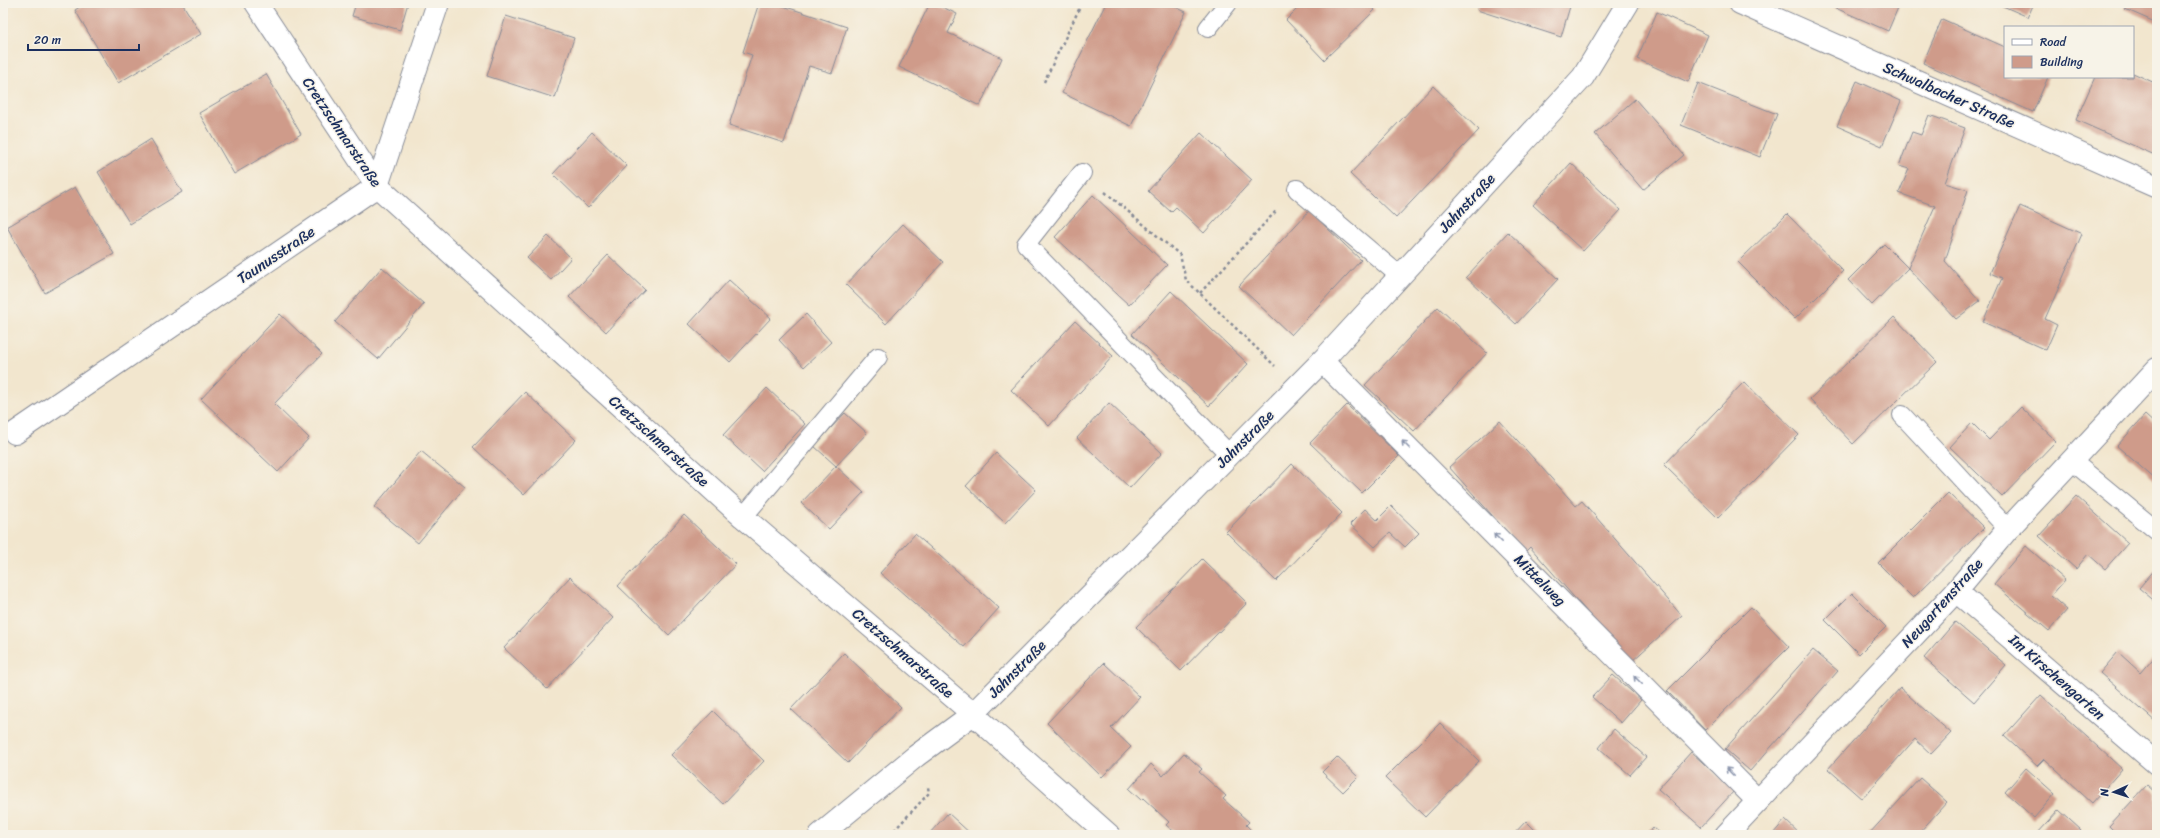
<svg xmlns="http://www.w3.org/2000/svg" width="2160" height="838" font-family="Sriracha,sans-serif">
	<style>
		.building { fill: #cf9b8a }
		.lines { fill: none; stroke-linecap: round; stroke-linejoin: round }
		.lane-casing { stroke: #868a96; stroke-width: 20 }
		.street-casing { stroke: #868a96; stroke-width: 24 }
		.secondary-casing { stroke: #868a96; stroke-width: 24 }
		.path { stroke: #868a96; stroke-width: 2.5; stroke-dasharray: 3 3; stroke-linecap: butt }
		.lane { stroke: #fff; stroke-width: 18 }
		.street { stroke: #fff; stroke-width: 22 }
		.secondary { stroke: #fff; stroke-width: 22 }
		.oneway { stroke: #8d97ae }
		.labels { text-anchor: middle; stroke-width: 3; stroke-linejoin: round; paint-order: stroke }
		.street-label { font-size: 15px; fill: #1b2f5e; stroke: #f7f3e8 }
	</style>
	<rect width="100%" height="100%" fill="#f7f3e8"/>
	<filter id="ink" filterUnits="userSpaceOnUse"><feTurbulence type="fractalNoise" baseFrequency=".025" numOctaves="2"/><feDisplacementMap in="SourceGraphic" scale="8" xChannelSelector="R" yChannelSelector="G"/><feConvolveMatrix kernelMatrix="1 2 1 2 8 2 1 2 1" color-interpolation-filters="sRGB"/></filter>
	<filter id="wash" filterUnits="userSpaceOnUse"><feTurbulence type="fractalNoise" baseFrequency=".012" numOctaves="4" result="noise"/><feDisplacementMap in="SourceGraphic" scale="16" xChannelSelector="R" yChannelSelector="G"/><feGaussianBlur stdDeviation="0.9" result="paint"/><feColorMatrix in="noise" values="0 0 0 0 0 0 0 0 0 0 0 0 0 0 0 0 0 1.4 0 .05"/><feComposite in="paint" operator="in"/></filter>
	<g filter="url(#wash)">
		<rect width="100%" height="100%" fill="#f2e6ce"/>
		<g id="blocks">
			<g class="building">
				<path d="M 86,3 L 182,3 L 201,34 L 118,83 L 75,10 Z"/>
				<path d="M 356,3 L 408,3 L 400,30 L 352,16 Z"/>
				<path d="M 759,3 L 774,3 L 847,27 L 832,73 L 809,66 L 784,143 L 729,125 L 752,55 L 743,52 Z"/>
				<path d="M 930,3 L 934,3 L 957,14 L 948,33 L 1002,58 L 980,106 L 899,67 Z"/>
				<path d="M 1106,3 L 1167,3 L 1186,12 L 1131,126 L 1062,93 Z"/>
				<path d="M 1303,3 L 1368,3 L 1375,10 L 1324,60 L 1286,20 Z"/>
				<path d="M 1479,3 L 1571,3 L 1561,37 L 1477,10 Z"/>
				<path d="M 1824,3 L 1900,3 L 1888,31 Z"/>
				<path d="M 1996,3 L 2034,3 L 2028,17 Z"/>
				<path d="M 2127,3 L 2157,3 L 2157,23 L 2125,9 Z"/>
				<path d="M 1657,12 L 1708,35 L 1688,82 L 1637,59 Z"/>
				<path d="M 506,16 L 574,38 L 555,98 L 487,76 Z"/>
				<path d="M 1942,19 L 2005,47 L 2005,77 L 2048,77 L 2033,112 L 1923,63 Z"/>
				<path d="M 2133,73 L 2157,84 L 2157,156 L 2076,120 L 2095,77 L 2133,77 Z"/>
				<path d="M 266,74 L 301,134 L 234,174 L 199,113 Z"/>
				<path d="M 1857,81 L 1901,101 L 1882,146 L 1837,126 Z"/>
				<path d="M 1698,83 L 1777,114 L 1760,157 L 1681,125 Z"/>
				<path d="M 1433,86 L 1479,130 L 1396,218 L 1350,174 Z"/>
				<path d="M 1635,99 L 1684,155 L 1643,190 L 1595,134 Z"/>
				<path d="M 1929,115 L 1965,128 L 1945,183 L 1968,190 L 1945,261 L 1980,301 L 1956,319 L 1908,268 L 1872,305 L 1848,280 L 1884,244 L 1908,268 L 1935,206 L 1899,193 L 1909,169 L 1899,166 L 1912,132 L 1921,135 Z"/>
				<path d="M 592,132 L 627,166 L 588,208 L 553,174 Z"/>
				<path d="M 1201,133 L 1252,180 L 1204,233 L 1176,207 L 1171,212 L 1148,191 Z"/>
				<path d="M 151,139 L 182,192 L 130,224 L 98,172 Z"/>
				<path d="M 1571,163 L 1621,210 L 1583,251 L 1533,205 Z"/>
				<path d="M 75,187 L 114,254 L 45,293 L 7,227 Z"/>
				<path d="M 1093,195 L 1167,265 L 1129,305 L 1055,237 Z"/>
				<path d="M 2020,206 L 2082,234 L 2045,319 L 2057,325 L 2046,350 L 1983,322 L 2002,278 L 1990,273 Z"/>
				<path d="M 1309,211 L 1361,260 L 1291,335 L 1239,286 Z"/>
				<path d="M 1787,214 L 1843,271 L 1795,319 L 1738,262 Z"/>
				<path d="M 903,224 L 943,262 L 886,324 L 846,285 Z"/>
				<path d="M 1508,232 L 1558,279 L 1516,324 L 1466,277 Z"/>
				<path d="M 548,236 L 571,258 L 551,280 L 527,258 Z"/>
				<path d="M 608,255 L 645,290 L 606,332 L 569,297 Z"/>
				<path d="M 382,267 L 424,304 L 378,359 L 335,322 Z"/>
				<path d="M 729,280 L 771,318 L 730,362 L 689,324 Z"/>
				<path d="M 1171,291 L 1248,364 L 1209,406 L 1132,334 Z"/>
				<path d="M 1438,307 L 1487,353 L 1414,431 L 1365,385 Z"/>
				<path d="M 280,314 L 322,354 L 274,404 L 309,438 L 278,472 L 201,399 Z"/>
				<path d="M 806,314 L 831,342 L 804,367 L 779,340 Z"/>
				<path d="M 1894,317 L 1937,362 L 1853,444 L 1810,399 Z"/>
				<path d="M 1075,321 L 1113,356 L 1049,426 L 1011,390 Z"/>
				<path d="M 1744,382 L 1799,435 L 1718,518 L 1664,465 Z"/>
				<path d="M 767,388 L 805,424 L 762,471 L 723,435 Z"/>
				<path d="M 525,392 L 576,440 L 524,495 L 473,447 Z"/>
				<path d="M 1109,403 L 1162,453 L 1130,488 L 1077,438 Z"/>
				<path d="M 1347,405 L 1399,456 L 1362,493 L 1310,443 Z"/>
				<path d="M 2021,407 L 2056,441 L 2002,497 L 1950,447 L 1972,423 L 1989,440 Z"/>
				<path d="M 845,413 L 867,433 L 836,466 L 814,446 Z"/>
				<path d="M 2145,415 L 2157,426 L 2157,481 L 2117,446 Z"/>
				<path d="M 1500,421 L 1576,506 L 1582,501 L 1682,616 L 1631,662 L 1530,547 L 1525,552 L 1449,467 Z"/>
				<path d="M 421,451 L 465,487 L 418,543 L 374,507 Z"/>
				<path d="M 996,453 L 1036,490 L 1005,523 L 966,486 Z"/>
				<path d="M 1292,464 L 1342,513 L 1276,581 L 1226,532 Z"/>
				<path d="M 836,466 L 864,492 L 829,529 L 801,503 Z"/>
				<path d="M 1948,493 L 1984,528 L 1913,598 L 1878,563 Z"/>
				<path d="M 2076,496 L 2128,543 L 2105,569 L 2088,554 L 2076,569 L 2039,536 Z"/>
				<path d="M 1391,506 L 1419,533 L 1405,547 L 1390,533 L 1375,547 L 1350,524 L 1365,509 L 1377,520 Z"/>
				<path d="M 684,515 L 736,564 L 669,635 L 618,586 Z"/>
				<path d="M 915,534 L 999,608 L 964,647 L 880,573 Z"/>
				<path d="M 2026,546 L 2065,580 L 2051,596 L 2067,610 L 2049,631 L 1994,584 Z"/>
				<path d="M 1202,559 L 1247,603 L 1181,671 L 1136,627 Z"/>
				<path d="M 2157,567 L 2157,603 L 2139,588 Z"/>
				<path d="M 570,577 L 613,618 L 547,689 L 504,648 Z"/>
				<path d="M 1852,593 L 1886,627 L 1859,654 L 1825,620 Z"/>
				<path d="M 1751,607 L 1789,647 L 1705,730 L 1667,691 Z"/>
				<path d="M 1955,622 L 2006,665 L 1974,702 L 1924,658 Z"/>
				<path d="M 1813,650 L 1838,671 L 1750,771 L 1725,749 Z"/>
				<path d="M 2118,652 L 2141,673 L 2157,654 L 2157,723 L 2100,673 Z"/>
				<path d="M 844,653 L 901,707 L 848,763 L 791,709 Z"/>
				<path d="M 1104,663 L 1140,697 L 1111,728 L 1131,747 L 1102,777 L 1047,723 Z"/>
				<path d="M 1613,675 L 1641,700 L 1621,723 L 1592,697 Z"/>
				<path d="M 1900,688 L 1951,733 L 1931,754 L 1915,739 L 1862,799 L 1828,769 Z"/>
				<path d="M 2041,695 L 2122,769 L 2092,803 L 2044,759 L 2037,766 L 2004,736 Z"/>
				<path d="M 713,711 L 764,761 L 723,804 L 671,755 Z"/>
				<path d="M 1440,723 L 1479,761 L 1425,817 L 1385,778 Z"/>
				<path d="M 1614,729 L 1646,757 L 1630,775 L 1599,748 Z"/>
				<path d="M 1691,752 L 1734,791 L 1701,827 L 1658,789 Z"/>
				<path d="M 1184,753 L 1202,769 L 1199,772 L 1226,796 L 1223,799 L 1249,822 L 1246,825 L 1254,833 L 1252,835 L 1178,835 L 1166,825 L 1169,822 L 1143,798 L 1141,800 L 1129,789 L 1151,764 L 1163,776 Z"/>
				<path d="M 1337,757 L 1358,777 L 1343,792 L 1322,772 Z"/>
				<path d="M 2026,768 L 2055,794 L 2034,818 L 2005,792 Z"/>
				<path d="M 1920,778 L 1947,802 L 1917,835 L 1868,835 Z"/>
				<path d="M 2147,785 L 2157,794 L 2157,835 L 2118,835 L 2109,826 Z"/>
				<path d="M 2059,810 L 2081,830 L 2076,835 L 2036,835 Z"/>
				<path d="M 948,813 L 972,835 L 928,835 Z"/>
				<path d="M 1785,820 L 1801,835 L 1772,835 Z"/>
				<path d="M 1526,821 L 1540,835 L 1513,835 Z"/>
				<path d="M 1653,827 L 1662,835 L 1646,835 Z"/>
			</g>
		</g>
	</g>
	<g filter="url(#ink)">
		<use href="#blocks" fill-opacity="0" stroke="#868a96" stroke-width="1"/>
		<g class="lines">
			<defs>
				<g id="lane">
					<path d="M 1208,28 L 1228,3"/>
					<path d="M 1082,173 L 1026,244 L 1230,455"/>
					<path d="M 1297,189 L 1400,276"/>
					<path d="M 1902,415 L 2008,529"/>
					<path d="M 2072,461 L 2157,531"/>
					<path d="M 743,517 L 878,357"/>
				</g>
				<g id="street">
					<path d="M 256,3 L 377,186 L 743,517 L 973,714 L 1109,835"/>
					<path d="M 1322,361 L 1757,800"/>
					<path d="M 15,433 L 377,186 L 438,3"/>
					<path d="M 1956,591 L 2157,764"/>
					<path d="M 820,835 L 916,756 L 973,714 L 1322,361 L 1583,77 L 1628,3"/>
					<path d="M 1726,835 L 1956,591 L 2008,529 L 2157,369"/>
				</g>
				<path id="secondary" d="M 1740,3 L 2157,187"/>
			</defs>
			<use href="#lane" class="lane-casing"/>
			<use href="#street" class="street-casing"/>
			<use href="#secondary" class="secondary-casing"/>
			<g class="path">
				<path d="M 1044,82 L 1082,3"/>
				<path d="M 1105,192 L 1180,255 L 1186,280 L 1275,366"/>
				<path d="M 1200,293 L 1277,210"/>
				<path d="M 890,835 L 929,793 L 928,787"/>
			</g>
			<use href="#lane" class="lane"/>
			<use href="#street" class="street"/>
			<use href="#secondary" class="secondary"/>
		</g>
		<defs><path id="oneway-shaft" d="M-6 0H5M1.5-3L5.5 0L1.5 3" fill="none" stroke-width="1.6" stroke-linecap="round" stroke-linejoin="round"/></defs>
		<g class="oneway">
			<use href="#oneway-shaft" transform="translate(1406 445) rotate(-135)"/>
			<use href="#oneway-shaft" transform="translate(1498 538) rotate(-135)"/>
			<use href="#oneway-shaft" transform="translate(1638 680) rotate(-135)"/>
			<use href="#oneway-shaft" transform="translate(1730 772) rotate(-135)"/>
		</g>
	</g>
	<g class="labels">
		<g class="street-label">
			<text transform="translate(1949 95) rotate(24)" y="5">Schwalbacher Straße</text>
			<text transform="translate(342 132) rotate(56)" y="5">Cretzschmarstraße</text>
			<text transform="translate(1467 203) rotate(-47)" y="5">Jahnstraße</text>
			<text transform="translate(276 255) rotate(-34)" y="5">Taunusstraße</text>
			<text transform="translate(1245 439) rotate(-45)" y="5">Jahnstraße</text>
			<text transform="translate(659 441) rotate(42)" y="5">Cretzschmarstraße</text>
			<text transform="translate(1540 580) rotate(45)" y="5">Mittelweg</text>
			<text transform="translate(1942 603) rotate(-48)" y="5">Neugartenstraße</text>
			<text transform="translate(903 653) rotate(41)" y="5">Cretzschmarstraße</text>
			<text transform="translate(1017 669) rotate(-45)" y="5">Jahnstraße</text>
			<text transform="translate(2057 677) rotate(41)" y="5">Im Kirschengarten</text>
		</g>
	</g>
	<rect width="2160" height="838" fill="none" stroke="#f7f3e8" stroke-width="16"/>
	<rect x="2004" y="26" width="130" height="52" fill="#f7f3e8" stroke="#9fa5b1"/>
	<rect x="2012" y="39" width="20" height="6" fill="#ffffff" stroke="#9fa5b1"/>
	<text x="2040" y="46" font-size="12" fill="#1b2f5e">Road</text>
	<rect x="2012" y="56" width="20" height="12" fill="#cf9b8a" stroke="#9fa5b1"/>
	<text x="2040" y="66" font-size="12" fill="#1b2f5e">Building</text>
	<g transform="translate(2114 792) rotate(267)" stroke="#f7f3e8" stroke-width="3" paint-order="stroke">
	<path d="M0-3L7 15L0 10L-7 15Z" fill="#1b2f5e"/>
	<text y="-6" font-size="11" font-weight="bold" text-anchor="middle" fill="#1b2f5e">N</text>
	</g>
	<path d="M28 44v6h111v-6" fill="none" stroke="#1b2f5e" stroke-width="2"/>
	<text x="34" y="44" font-size="12" fill="#1b2f5e" stroke="#f7f3e8" stroke-width="3" paint-order="stroke">20 m</text>
</svg>
